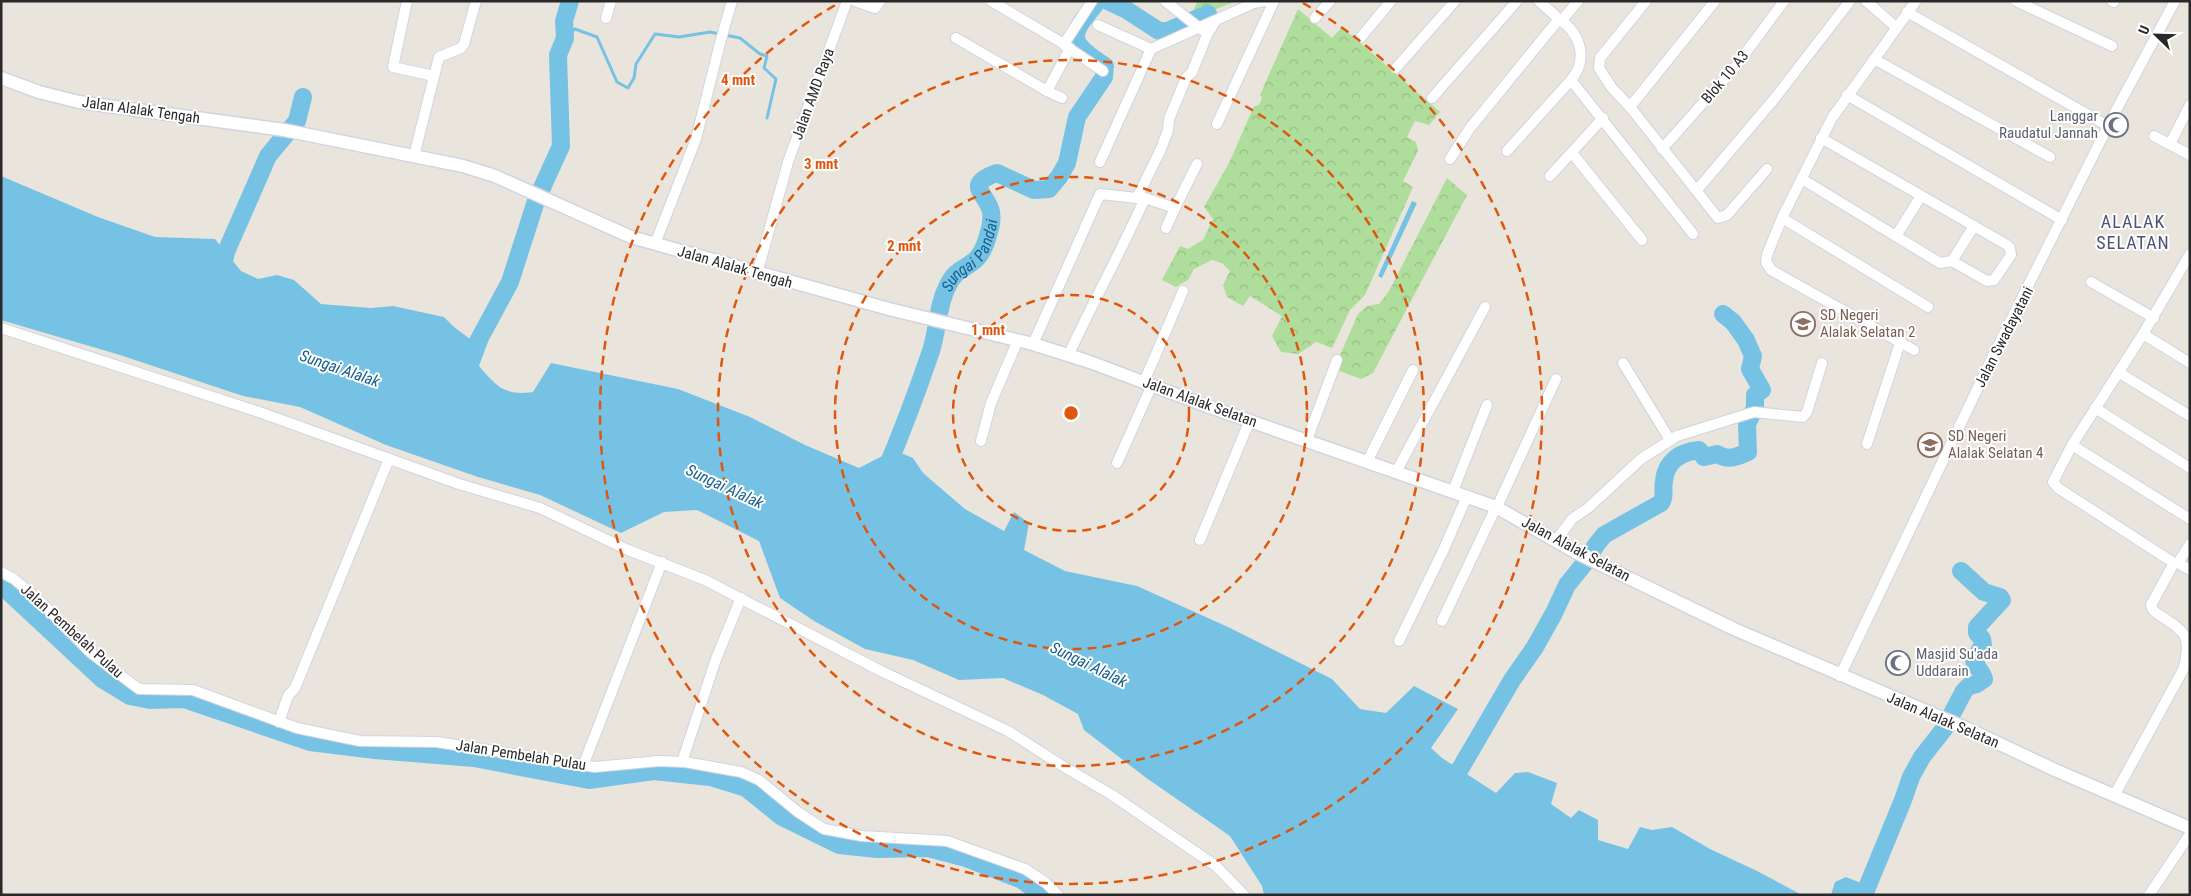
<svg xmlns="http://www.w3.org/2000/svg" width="2191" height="896" font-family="'Roboto Condensed',sans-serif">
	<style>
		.forest { fill: url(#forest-crowns) }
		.water { fill: #76c2e5 }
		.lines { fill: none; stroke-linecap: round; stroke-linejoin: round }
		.stream { stroke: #76c2e5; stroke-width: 3 }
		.river { stroke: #76c2e5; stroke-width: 18 }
		.minor-casing { stroke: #d1d3e1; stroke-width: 12 }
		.tertiary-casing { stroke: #d1d3e1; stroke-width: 15 }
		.minor { stroke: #fff; stroke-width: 10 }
		.tertiary { stroke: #fff; stroke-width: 12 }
		.ring { fill: none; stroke: #de570d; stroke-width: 2.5; stroke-dasharray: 9 6 }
		.labels { text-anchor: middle; stroke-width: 4; stroke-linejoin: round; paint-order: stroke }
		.street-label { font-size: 15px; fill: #292929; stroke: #fff }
		.worship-label { font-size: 15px; fill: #5b616d; stroke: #fff; text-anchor: end }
		.education-label { font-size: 15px; fill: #785e54; stroke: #fff; text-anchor: start }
		.water-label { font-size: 16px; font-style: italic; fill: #17608f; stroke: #fff }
		.quarter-label { font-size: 18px; letter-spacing: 1px; fill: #4d5276; stroke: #fff }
		.centre { fill: #de570d; stroke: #fff; stroke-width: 2.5 }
		.ring-label { font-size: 15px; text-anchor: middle; font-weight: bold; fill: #de570d; stroke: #fff; stroke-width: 4; stroke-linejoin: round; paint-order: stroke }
	</style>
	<defs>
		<pattern id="forest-crowns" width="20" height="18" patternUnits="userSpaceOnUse" patternTransform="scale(1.25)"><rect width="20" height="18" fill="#afdd9c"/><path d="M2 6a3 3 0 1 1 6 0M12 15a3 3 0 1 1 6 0" fill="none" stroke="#97be86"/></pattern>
	</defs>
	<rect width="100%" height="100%" fill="#eae5dc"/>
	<g class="forest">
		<path d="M 1197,1 L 1237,1 L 1200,15 L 1193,12 Z"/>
		<path d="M 1298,9 L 1332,38 L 1342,27 L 1440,112 L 1429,125 L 1415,121 L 1407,137 L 1416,142 L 1418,151 L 1403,181 L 1413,187 L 1365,295 L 1350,310 L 1332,348 L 1316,342 L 1298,354 L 1281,352 L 1272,336 L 1282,316 L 1250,296 L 1243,306 L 1227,297 L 1223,285 L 1230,271 L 1222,263 L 1212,260 L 1194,269 L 1188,280 L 1176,287 L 1162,280 L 1180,246 L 1188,249 L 1203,240 L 1213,219 L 1204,207 L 1229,163 L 1254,106 L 1259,105 L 1262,98 L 1260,95 Z"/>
		<path d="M 1447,178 L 1467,195 L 1373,373 L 1361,379 L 1334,369 L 1358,314 L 1367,306 L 1379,304 L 1389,291 Z"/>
	</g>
	<g class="water">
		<path d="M 1,176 L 98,217 L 155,237 L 215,239 L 241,271 L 258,279 L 277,275 L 294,280 L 321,304 L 371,308 L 393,306 L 444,317 L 454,327 L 470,339 L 483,320 L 493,328 L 479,366 C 497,387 505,396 533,392 L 551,363 L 678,389 L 750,417 L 805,445 L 859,468 L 894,450 L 913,458 L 923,473 L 965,509 L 1004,531 L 1014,512 L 1029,523 L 1024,550 L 1065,571 L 1137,586 L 1228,627 L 1332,679 L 1360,709 L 1386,713 L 1414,686 L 1458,709 L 1431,748 L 1442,758 L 1496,793 L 1515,773 L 1528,772 L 1557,783 L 1551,804 L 1571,818 L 1579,810 L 1598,820 L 1598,840 L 1628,849 L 1640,827 L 1652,830 L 1672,827 L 1710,849 L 1757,871 L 1802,895 L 1264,895 L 1262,886 L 1230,836 L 1145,777 L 1084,730 L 1078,714 L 1043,695 L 1003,678 L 959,680 L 913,660 L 865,649 L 814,621 L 780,598 L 759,541 L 697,510 L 664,512 L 621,533 L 540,495 L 478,477 L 386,445 L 300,407 L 243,396 L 120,355 L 1,320 Z"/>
		<path d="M 1412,201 L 1417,203 L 1382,278 L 1378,276 Z"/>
		<path d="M 1846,877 L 1861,883 L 1865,895 L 1831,895 L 1835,882 Z"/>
	</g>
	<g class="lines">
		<path class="stream" d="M 565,38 L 575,29 L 597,37 L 617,82 L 628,88 L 634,78 L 636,64 L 655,34 L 679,37 L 710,32 L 740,38 L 760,54 L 767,56 L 764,68 L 776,79 L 767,118"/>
		<g class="river">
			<path d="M 1108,1 L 1125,9 L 1159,31 L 1167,31 L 1208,14"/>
			<path d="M 221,275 L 226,252 L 268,156 L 297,121 L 303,97"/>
			<path d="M 476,345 L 510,282 L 536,201 L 561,146 L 558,55 L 565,38 L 564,21 L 570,1"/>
			<path id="s1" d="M 885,472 C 902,432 917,392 931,351 C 938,329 937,306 948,285 C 959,262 976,271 986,242 C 989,232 993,222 991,212 C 988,194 962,185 997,173 L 1034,190 L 1049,189 L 1059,177 L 1067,163 L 1077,117 L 1104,77 L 1105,66 C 1066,41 1069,36 1098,1"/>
			<path d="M 1,585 L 102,679 L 130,696 L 150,700 L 184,699 L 310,742 L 375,750 L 474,758 L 589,780 L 654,771 L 710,777 L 746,788 L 782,817 L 839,845 L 877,849 L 928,848 L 966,858 L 1022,880 L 1042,895"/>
			<path d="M 1443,785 L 1460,769 L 1512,680 L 1535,647 L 1554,613 L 1567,585 L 1584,564 L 1596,545 L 1604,535 L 1661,503 C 1666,495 1662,490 1664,481 C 1666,461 1680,452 1699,450 L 1704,457 L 1717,454 C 1729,461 1736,457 1748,452 L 1747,424 L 1755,408 L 1755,395 L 1762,390 L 1750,369 L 1753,356 L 1746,340 L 1733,322 L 1723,314"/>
			<path d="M 1864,895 L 1903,800 L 1911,777 L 1922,757 L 1944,729 L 1964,691 L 1969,686 L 1977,684 L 1984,679 C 1982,671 1976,668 1974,660 L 1983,645 L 1982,639 L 1977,633 L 1977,627 L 2002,600 L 2000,597 L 1984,592 L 1961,571"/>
		</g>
		<defs>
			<g id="minor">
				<path d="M 407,1 L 393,67 L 434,76"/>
				<path d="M 855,1 L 875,8 L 880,1"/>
				<path d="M 991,1 L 1064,44 L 1092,1"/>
				<path d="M 1165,1 L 1202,30"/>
				<path d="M 1539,1 L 1559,19"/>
				<path d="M 1646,1 L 1600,58 L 1599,68 L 1612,88 L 1630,107 L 1718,218 L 1727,215 L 1767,169"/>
				<path d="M 1866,1 L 1896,27"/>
				<path d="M 2016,1 L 2112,46"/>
				<path d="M 2112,1 L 2114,2"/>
				<path d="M 1907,12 L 2108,126"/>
				<path d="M 606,18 L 611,1"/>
				<path d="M 1315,18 L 1330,1"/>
				<path d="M 1562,20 L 1578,1"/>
				<path d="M 1098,25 L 1151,49 L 1254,3 L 1265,1"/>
				<path d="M 1361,37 L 1391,1"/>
				<path d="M 956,38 L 1047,91"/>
				<path d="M 1064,45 L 1103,71"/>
				<path d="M 1874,59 L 2050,157"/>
				<path d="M 1396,68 L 1455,1"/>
				<path d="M 1571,80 L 1693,234"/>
				<path d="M 1847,95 L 2062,220"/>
				<path d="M 1062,98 L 1047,91 L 1070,48"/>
				<path d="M 1432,98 L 1517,1"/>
				<path d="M 1630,107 L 1715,1"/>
				<path d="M 1217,124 L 1274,1"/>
				<path d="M 2154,136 L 2190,155"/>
				<path d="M 2170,144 L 2190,105"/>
				<path d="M 1662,149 L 1736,66 L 1784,1"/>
				<path d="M 1572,153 L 1642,240"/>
				<path d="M 414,156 L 438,61 L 439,57 L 461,48 L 464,44 L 476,1"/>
				<path d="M 1450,159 L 1470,128 L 1559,19 C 1580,33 1589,59 1571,80 L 1507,151"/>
				<path d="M 1100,162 L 1151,49"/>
				<path d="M 1550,176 L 1603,118"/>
				<path d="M 1802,179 L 1940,263 L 1952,261 L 1987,281 L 1994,280 L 2011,255 L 2010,248 L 2007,245 L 1821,138"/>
				<path d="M 1697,190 L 1775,98 L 1850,1"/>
				<path d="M 1138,198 L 1145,198 L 1175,208 L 1197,164"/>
				<path d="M 1782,218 L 1928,307"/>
				<path d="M 1166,228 L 1175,208"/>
				<path d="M 1896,236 L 1921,196"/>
				<path d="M 655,244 L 696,139 L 720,43 L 732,1"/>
				<path d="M 2190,254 L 2143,334 L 2190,363"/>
				<path d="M 1952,261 L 1974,226"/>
				<path d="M 757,274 L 788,162 L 847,1"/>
				<path d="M 2091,282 L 2154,318"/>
				<path d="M 1,328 L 259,412 L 459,484 L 540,508 L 628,550 L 705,580 L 881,671 L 1008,731 L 1061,765 L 1112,795 L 1216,866 L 1244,895"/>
				<path d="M 2143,334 L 2072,445 L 2053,482 L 2058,488 L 2174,563"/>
				<path d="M 1033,344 L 1100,194 L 1137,198 L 1161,149 L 1168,130 L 1169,119 L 1186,78 L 1192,72 L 1207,35 L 1215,22"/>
				<path d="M 1914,350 L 1771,270 L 1766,262 L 1767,255 L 1782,218 L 1832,118 L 1916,1"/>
				<path d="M 1068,356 C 1093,302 1121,252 1145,198"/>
				<path d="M 1623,363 L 1670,440"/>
				<path d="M 2118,372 L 2190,416"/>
				<path d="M 1144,382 L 1183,291"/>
				<path d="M 2095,408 L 2190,468"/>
				<path d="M 1307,440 L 1337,360"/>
				<path d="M 981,441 L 991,403 L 1018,340"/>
				<path d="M 1867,444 L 1900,343"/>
				<path d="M 2072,445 L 2190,519"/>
				<path d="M 1367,462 L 1413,370"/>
				<path d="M 1117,463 L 1152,385"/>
				<path d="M 1396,472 L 1485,307"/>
				<path d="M 1453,491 L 1487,405"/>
				<path d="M 1497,507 L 1556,379"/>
				<path d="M 1200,540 L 1250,420"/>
				<path d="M 1556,541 L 1572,519 L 1588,508 L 1641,459 L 1677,436 L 1754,412 L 1803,417 L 1807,412 L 1822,363"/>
				<path d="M 2178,563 L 2190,570"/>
				<path d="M 1,572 L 14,579 L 40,601 L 91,653 L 139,689 L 193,690 L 297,728 L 360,741 L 437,742 L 595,767 L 659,761 L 685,762 L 741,772 L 759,780 L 798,812 L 824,829 L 862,836 L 947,841 L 1025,869 L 1046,883 L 1058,895"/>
				<path d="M 1442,621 L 1496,507"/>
				<path d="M 1399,641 L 1444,549 L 1467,496"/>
				<path d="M 1840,676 L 1994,354 L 2113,116 L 2175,1"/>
				<path d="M 279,722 L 288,696 L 295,688 L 300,676 L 389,459"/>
				<path d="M 682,762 L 716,659 L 741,598"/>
				<path d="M 583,766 L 662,562"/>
				<path d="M 2114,796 L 2184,668 C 2191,636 2187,633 2161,616 C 2156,613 2152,611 2151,605 L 2174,563 L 2178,563 L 2190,544"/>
				<path d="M 2149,895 L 2190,834"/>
			</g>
			<path id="tertiary" d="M 1,78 L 39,92 L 79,102 L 284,130 L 463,166 L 495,176 L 631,237 L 889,309 L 1033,344 L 1090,362 L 1204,405 L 1496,507 L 1577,553 L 1734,629 L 1968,729 L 2055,770 L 2190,828"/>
		</defs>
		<use href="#minor" class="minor-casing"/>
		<use href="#tertiary" class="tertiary-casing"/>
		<use href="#minor" class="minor"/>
		<use href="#tertiary" class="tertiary"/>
	</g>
	<g class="ring">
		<circle cx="1071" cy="413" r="118"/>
		<circle cx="1071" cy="413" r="236"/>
		<circle cx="1071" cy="413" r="353"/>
		<path d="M1303 3A471 471 0 1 1 839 3"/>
	</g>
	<defs>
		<symbol id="mosque-ring" viewBox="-11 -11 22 22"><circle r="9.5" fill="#fff" stroke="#6b7280" stroke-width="1.5"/><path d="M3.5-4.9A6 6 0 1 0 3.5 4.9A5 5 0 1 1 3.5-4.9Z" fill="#6b7280"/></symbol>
		<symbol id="school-ring" viewBox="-11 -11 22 22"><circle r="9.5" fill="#fff" stroke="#8d6e63" stroke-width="1.5"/><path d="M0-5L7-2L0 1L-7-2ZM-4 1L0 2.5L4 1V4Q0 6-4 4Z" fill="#8d6e63"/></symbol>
	</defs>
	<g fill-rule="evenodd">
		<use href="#mosque-ring" x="2102" y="111" width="28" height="28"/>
		<use href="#school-ring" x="1789" y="310" width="28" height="28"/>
		<use href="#school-ring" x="1916" y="431" width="28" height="28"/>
		<use href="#mosque-ring" x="1884" y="649" width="28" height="28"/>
	</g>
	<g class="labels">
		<g class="street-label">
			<text transform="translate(1725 77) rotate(-50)" y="5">Blok 10 A3</text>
			<text transform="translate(813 94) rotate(-70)" y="5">Jalan AMD Raya</text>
			<text transform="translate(141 110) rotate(8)" y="5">Jalan Alalak Tengah</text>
			<text transform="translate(735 267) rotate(16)" y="5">Jalan Alalak Tengah</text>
			<text transform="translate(2004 337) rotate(-63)" y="5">Jalan Swadayatani</text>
			<text transform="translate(1200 402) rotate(20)" y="5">Jalan Alalak Selatan</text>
			<text transform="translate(1576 549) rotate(28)" y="5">Jalan Alalak Selatan</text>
			<text transform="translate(72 631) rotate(42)" y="5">Jalan Pembelah Pulau</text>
			<text transform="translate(1943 720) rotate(23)" y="5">Jalan Alalak Selatan</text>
			<text transform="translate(521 755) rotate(9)" y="5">Jalan Pembelah Pulau</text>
		</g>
		<g class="worship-label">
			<text x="2098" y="121">Langgar<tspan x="2098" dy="17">Raudatul Jannah</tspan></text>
			<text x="1916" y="659" text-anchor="start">Masjid Su'ada<tspan x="1916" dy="17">Uddarain</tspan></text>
		</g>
		<g class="education-label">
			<text x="1820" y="320">SD Negeri<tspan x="1820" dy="17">Alalak Selatan 2</tspan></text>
			<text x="1948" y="441">SD Negeri<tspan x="1948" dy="17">Alalak Selatan 4</tspan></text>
		</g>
		<g class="water-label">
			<text dy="6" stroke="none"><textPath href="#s1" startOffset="236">Sungai Pandai</textPath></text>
			<text transform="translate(340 368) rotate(19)" y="6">Sungai Alalak</text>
			<text transform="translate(725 486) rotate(25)" y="6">Sungai Alalak</text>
			<text transform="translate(1089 664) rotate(26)" y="6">Sungai Alalak</text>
		</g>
		<g class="quarter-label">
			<text x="2133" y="228">ALALAK<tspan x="2133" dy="21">SELATAN</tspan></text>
		</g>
	</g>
	<circle cx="1071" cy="413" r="8" class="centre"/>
	<g class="ring-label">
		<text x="738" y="85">4 mnt</text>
		<text x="821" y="169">3 mnt</text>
		<text x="904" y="251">2 mnt</text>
		<text x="988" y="335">1 mnt</text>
	</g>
	<rect width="2191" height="896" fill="none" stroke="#292929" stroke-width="5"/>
	<g transform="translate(2156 35) rotate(293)" stroke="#ffffff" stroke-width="4" paint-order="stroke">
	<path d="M0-4L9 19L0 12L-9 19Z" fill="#292929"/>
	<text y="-8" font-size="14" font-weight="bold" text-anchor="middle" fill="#292929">U</text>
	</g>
</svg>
